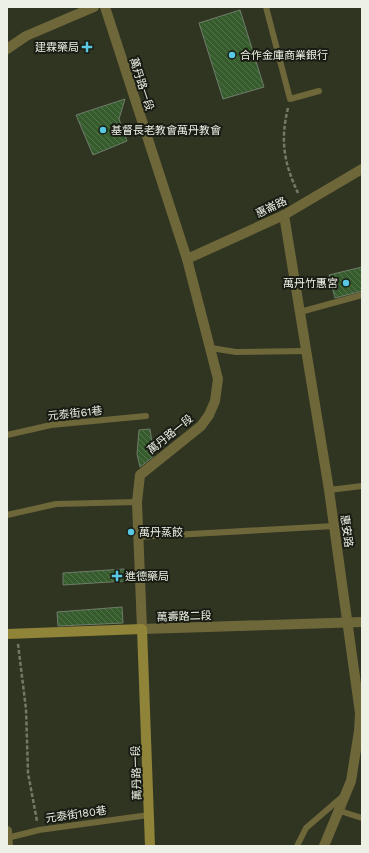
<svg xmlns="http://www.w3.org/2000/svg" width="369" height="853" font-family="'Work Sans','Noto Sans TC',sans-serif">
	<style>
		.building { fill: url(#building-back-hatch); stroke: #6e7d6a }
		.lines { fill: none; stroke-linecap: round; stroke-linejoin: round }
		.path { stroke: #747868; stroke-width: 2.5; stroke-dasharray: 4 2; stroke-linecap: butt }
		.service { stroke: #6e673a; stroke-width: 6 }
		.minor { stroke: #6e673a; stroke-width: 10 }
		.tertiary { stroke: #6e673a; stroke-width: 10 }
		.secondary { stroke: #8f8437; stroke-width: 10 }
		.poi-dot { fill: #58c8e4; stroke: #191c13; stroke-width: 1.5 }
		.labels { text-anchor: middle; stroke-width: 4; stroke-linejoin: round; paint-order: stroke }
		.poi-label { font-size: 11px; fill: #edf1e5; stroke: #191c13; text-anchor: start }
		.street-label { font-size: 11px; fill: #edf1e5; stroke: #191c13 }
	</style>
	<defs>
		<pattern id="building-back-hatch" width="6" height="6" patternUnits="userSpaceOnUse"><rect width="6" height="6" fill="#365c2d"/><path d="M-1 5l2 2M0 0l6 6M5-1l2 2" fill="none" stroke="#53744b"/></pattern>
	</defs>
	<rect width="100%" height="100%" fill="#303522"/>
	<g class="building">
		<path d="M 240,10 L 264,87 L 223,99 L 199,23 Z"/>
		<path d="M 125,99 L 119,119 L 127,141 L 93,155 L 76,115 Z"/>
		<path d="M 362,267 L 362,291 L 335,298 L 329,275 Z"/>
		<path d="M 150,429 L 154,456 L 140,467 L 137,454 L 139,430 Z"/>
		<path d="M 124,569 L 126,581 L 63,585 L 63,573 Z"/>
		<path d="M 122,607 L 123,623 L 58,626 L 57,612 Z"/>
	</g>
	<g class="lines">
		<g class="path">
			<path d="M 288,108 C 280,141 284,163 298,193"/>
			<path d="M 18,644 L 26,709 L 28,773 L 37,821"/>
		</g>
		<g class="service">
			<path d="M 266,7 L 290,99 L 319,91"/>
			<path d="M 300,312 L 362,295"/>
			<path d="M 211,348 L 236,352 L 306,351"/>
			<path d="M 7,435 L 51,425 L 146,416"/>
			<path d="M 329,490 L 362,486"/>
			<path d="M 7,515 L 56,504 L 137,502"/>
			<path d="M 138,537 L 334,526"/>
			<path d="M 340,811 L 362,818"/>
			<path d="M 7,838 L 39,830 L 149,815"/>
			<path d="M 297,846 L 306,828 L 342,797"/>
		</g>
		<g class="minor">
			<path d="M 7,49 L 26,36 L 94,7"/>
			<path d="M 284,215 L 329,490 L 360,713 L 359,731 L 351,781 L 324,846"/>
			<path d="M 142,629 L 362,622"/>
			<path d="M 7,831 L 8,846"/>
		</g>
		<g class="tertiary">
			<path d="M 105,7 L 187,259 L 218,379 L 215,401 L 209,415 L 201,426 L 140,475 L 137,502 L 142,629"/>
			<path d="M 187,259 L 284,215 L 362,169"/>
		</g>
		<path class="secondary" d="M 7,634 L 142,629 L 150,846"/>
	</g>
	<g class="poi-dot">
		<path d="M85 41h4v4h4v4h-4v4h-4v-4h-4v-4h4z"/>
		<circle cx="232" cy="55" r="4"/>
		<circle cx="103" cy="130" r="4"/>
		<circle cx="346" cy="283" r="4"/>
		<circle cx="131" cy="532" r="4"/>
		<path d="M115 570h4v4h4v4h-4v4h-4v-4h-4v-4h4z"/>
	</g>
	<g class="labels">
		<g class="poi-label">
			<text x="79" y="51" text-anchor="end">建霖藥局</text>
			<text x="240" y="59">合作金庫商業銀行</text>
			<text x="111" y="134">基督長老教會萬丹教會</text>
			<text x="338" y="287" text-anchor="end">萬丹竹惠宮</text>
			<text x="139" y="536">萬丹蒸餃</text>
			<text x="125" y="580">進德藥局</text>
		</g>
		<g class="street-label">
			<text transform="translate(142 84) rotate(72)" y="4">萬丹路一段</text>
			<text transform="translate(271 207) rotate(-26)" y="4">惠崙路</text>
			<text transform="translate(75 413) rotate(-6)" y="4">元泰街61巷</text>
			<text transform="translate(170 434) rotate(-39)" y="4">萬丹路一段</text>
			<text transform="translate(347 531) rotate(82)" y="4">惠安路</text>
			<text transform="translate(184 616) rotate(-2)" y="4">萬壽路二段</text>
			<text transform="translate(136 773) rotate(-92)" y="4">萬丹路一段</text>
			<text transform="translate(76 814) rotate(-8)" y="4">元泰街180巷</text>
		</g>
	</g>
	<rect width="369" height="853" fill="none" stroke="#edf1e5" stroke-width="16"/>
</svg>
